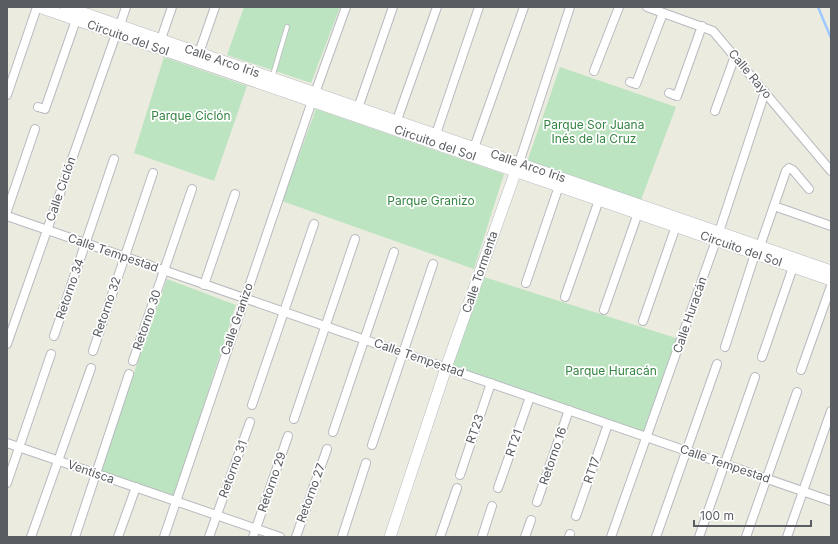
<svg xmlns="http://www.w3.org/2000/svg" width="838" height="544" font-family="Inter,sans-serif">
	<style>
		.green { fill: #bce4c1 }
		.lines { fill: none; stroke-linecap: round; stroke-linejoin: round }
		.stream { stroke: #9ec9fe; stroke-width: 2.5 }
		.service-casing { stroke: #b8babf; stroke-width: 5.5 }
		.minor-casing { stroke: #b8babf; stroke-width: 10 }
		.tertiary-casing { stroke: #b8babf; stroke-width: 12 }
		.service { stroke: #fff; stroke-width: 4 }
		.minor { stroke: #fff; stroke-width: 8 }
		.tertiary { stroke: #fff; stroke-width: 11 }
		.labels { text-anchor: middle; stroke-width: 3.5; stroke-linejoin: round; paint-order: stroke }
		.street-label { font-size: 12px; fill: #595c61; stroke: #fff }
		.park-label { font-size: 12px; fill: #358442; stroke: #fff }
	</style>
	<rect width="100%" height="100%" fill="#ecebe0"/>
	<g class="green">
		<path d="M 244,7 L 340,7 L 311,83 L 227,55 Z"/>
		<path d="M 164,57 L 247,86 L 214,181 L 134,153 Z"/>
		<path d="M 560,67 L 676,107 L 641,200 L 527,162 Z"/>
		<path d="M 316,109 L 504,174 L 474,269 L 282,201 Z"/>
		<path d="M 484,277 L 679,339 L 647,437 L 446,368 Z"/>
		<path d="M 167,279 L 236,305 L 174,497 L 99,472 Z"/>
	</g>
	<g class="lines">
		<path class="stream" d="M 818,7 L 831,38"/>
		<defs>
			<path id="service" d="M 272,78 L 287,27"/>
			<g id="minor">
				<path d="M 647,7 L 713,31 L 831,171"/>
				<path d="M 120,25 L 126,7"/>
				<path d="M 161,39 L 172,7"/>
				<path d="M 199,53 L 215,7"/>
				<path d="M 594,71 L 619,7"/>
				<path d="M 630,82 L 636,84 L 663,13"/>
				<path d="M 315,93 L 346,7"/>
				<path d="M 669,93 L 677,96 L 702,26"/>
				<path d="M 7,95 L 37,7"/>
				<path d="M 38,107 L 45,109 L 76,20"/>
				<path d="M 358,108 L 393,7"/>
				<path d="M 715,111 L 735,56"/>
				<path d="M 397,120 L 437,7"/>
				<path d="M 436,134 L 479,7"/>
				<path d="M 474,148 L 524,7"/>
				<path d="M 519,163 L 570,7"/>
				<path d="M 774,206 L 831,226"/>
				<path d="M 7,211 L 35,129"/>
				<path d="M 7,216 L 831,501"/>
				<path d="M 760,246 L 786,171 L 789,168 L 793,170 L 809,189"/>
				<path d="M 526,283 L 559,186"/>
				<path d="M 204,285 L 235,194"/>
				<path d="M 565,297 L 599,200"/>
				<path d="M 604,310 L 638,213"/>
				<path d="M 643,321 L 676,226"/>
				<path d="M 54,336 L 114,159"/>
				<path d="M 7,344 L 116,34"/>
				<path d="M 725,347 L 755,254"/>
				<path d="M 93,351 L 153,173"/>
				<path d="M 762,357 L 793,267"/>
				<path d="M 133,361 L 192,189"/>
				<path d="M 801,370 L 831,286"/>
				<path d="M 252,405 L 314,224"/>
				<path d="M 294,419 L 355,239"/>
				<path d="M 333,432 L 394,252"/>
				<path d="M 7,443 L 280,537"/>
				<path d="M 372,445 L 433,264"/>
				<path d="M 460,475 L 491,383"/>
				<path d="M 7,483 L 51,354"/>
				<path d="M 498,488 L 530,397"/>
				<path d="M 537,502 L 569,410"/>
				<path d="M 576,516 L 608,424"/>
				<path d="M 31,537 L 91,368"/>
				<path d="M 75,537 L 129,374"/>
				<path d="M 118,537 L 136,487"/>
				<path d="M 164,537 L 312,101"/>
				<path d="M 209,537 L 250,422"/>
				<path d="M 253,537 L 288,436"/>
				<path d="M 296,537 L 327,449"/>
				<path d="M 342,537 L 366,463"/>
				<path d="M 440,537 L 457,488"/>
				<path d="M 482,537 L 492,506"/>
				<path d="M 525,537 L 531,520"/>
				<path d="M 569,537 L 570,534"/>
				<path d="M 611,537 L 719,232 L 765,92"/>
				<path d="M 656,537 L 717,364"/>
				<path d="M 699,537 L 755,377"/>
				<path d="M 746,537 L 797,392"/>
				<path d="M 787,537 L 831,411"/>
			</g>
			<g id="tertiary">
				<path d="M 39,7 L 831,280"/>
				<path d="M 66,7 L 831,271"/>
				<path d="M 390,537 L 446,368 L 518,165"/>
			</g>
		</defs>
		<use href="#service" class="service-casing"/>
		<use href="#minor" class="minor-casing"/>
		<use href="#tertiary" class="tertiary-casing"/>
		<use href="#service" class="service"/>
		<use href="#minor" class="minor"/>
		<use href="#tertiary" class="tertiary"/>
	</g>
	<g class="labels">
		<g class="street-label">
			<text transform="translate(128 38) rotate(19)" y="4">Circuito del Sol</text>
			<text transform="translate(222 61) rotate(19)" y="4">Calle Arco Iris</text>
			<text transform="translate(750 74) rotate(50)" y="4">Calle Rayo</text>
			<text transform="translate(435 143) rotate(19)" y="4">Circuito del Sol</text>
			<text transform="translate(528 166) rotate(19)" y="4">Calle Arco Iris</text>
			<text transform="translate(61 189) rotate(-71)" y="4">Calle Ciclón</text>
			<text transform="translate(741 249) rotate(19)" y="4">Circuito del Sol</text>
			<text transform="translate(113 253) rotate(19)" y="4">Calle Tempestad</text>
			<text transform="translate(480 272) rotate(-71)" y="4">Calle Tormenta</text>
			<text transform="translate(70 289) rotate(-71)" y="4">Retorno 34</text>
			<text transform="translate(107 307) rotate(-71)" y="4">Retorno 32</text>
			<text transform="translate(690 315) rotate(-71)" y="4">Calle Huracán</text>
			<text transform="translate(237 319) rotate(-71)" y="4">Calle Granizo</text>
			<text transform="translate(147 320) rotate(-71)" y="4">Retorno 30</text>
			<text transform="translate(419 358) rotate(19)" y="4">Calle Tempestad</text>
			<text transform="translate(475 429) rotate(-71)" y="4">RT23</text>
			<text transform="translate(514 443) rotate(-71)" y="4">RT21</text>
			<text transform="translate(553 456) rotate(-71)" y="4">Retorno 16</text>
			<text transform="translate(725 464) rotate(19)" y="4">Calle Tempestad</text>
			<text transform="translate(233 469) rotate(-70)" y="4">Retorno 31</text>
			<text transform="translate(592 470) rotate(-71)" y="4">RT17</text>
			<text transform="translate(91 472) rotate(19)" y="4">Ventisca</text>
			<text transform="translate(272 482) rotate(-71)" y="4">Retorno 29</text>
			<text transform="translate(311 493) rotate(-70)" y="4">Retorno 27</text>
		</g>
		<g class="park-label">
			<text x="191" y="120">Parque Ciclón</text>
			<text x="594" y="129">Parque Sor Juana<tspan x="594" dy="14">Inés de la Cruz</tspan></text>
			<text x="431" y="205">Parque Granizo</text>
			<text x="611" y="375">Parque Huracán</text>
		</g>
	</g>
	<rect width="838" height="544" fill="none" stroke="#595c61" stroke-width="16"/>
	<path d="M694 520v6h117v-6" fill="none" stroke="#595c61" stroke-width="2"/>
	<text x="700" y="520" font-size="12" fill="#595c61" stroke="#ffffff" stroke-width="3" paint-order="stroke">100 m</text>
</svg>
